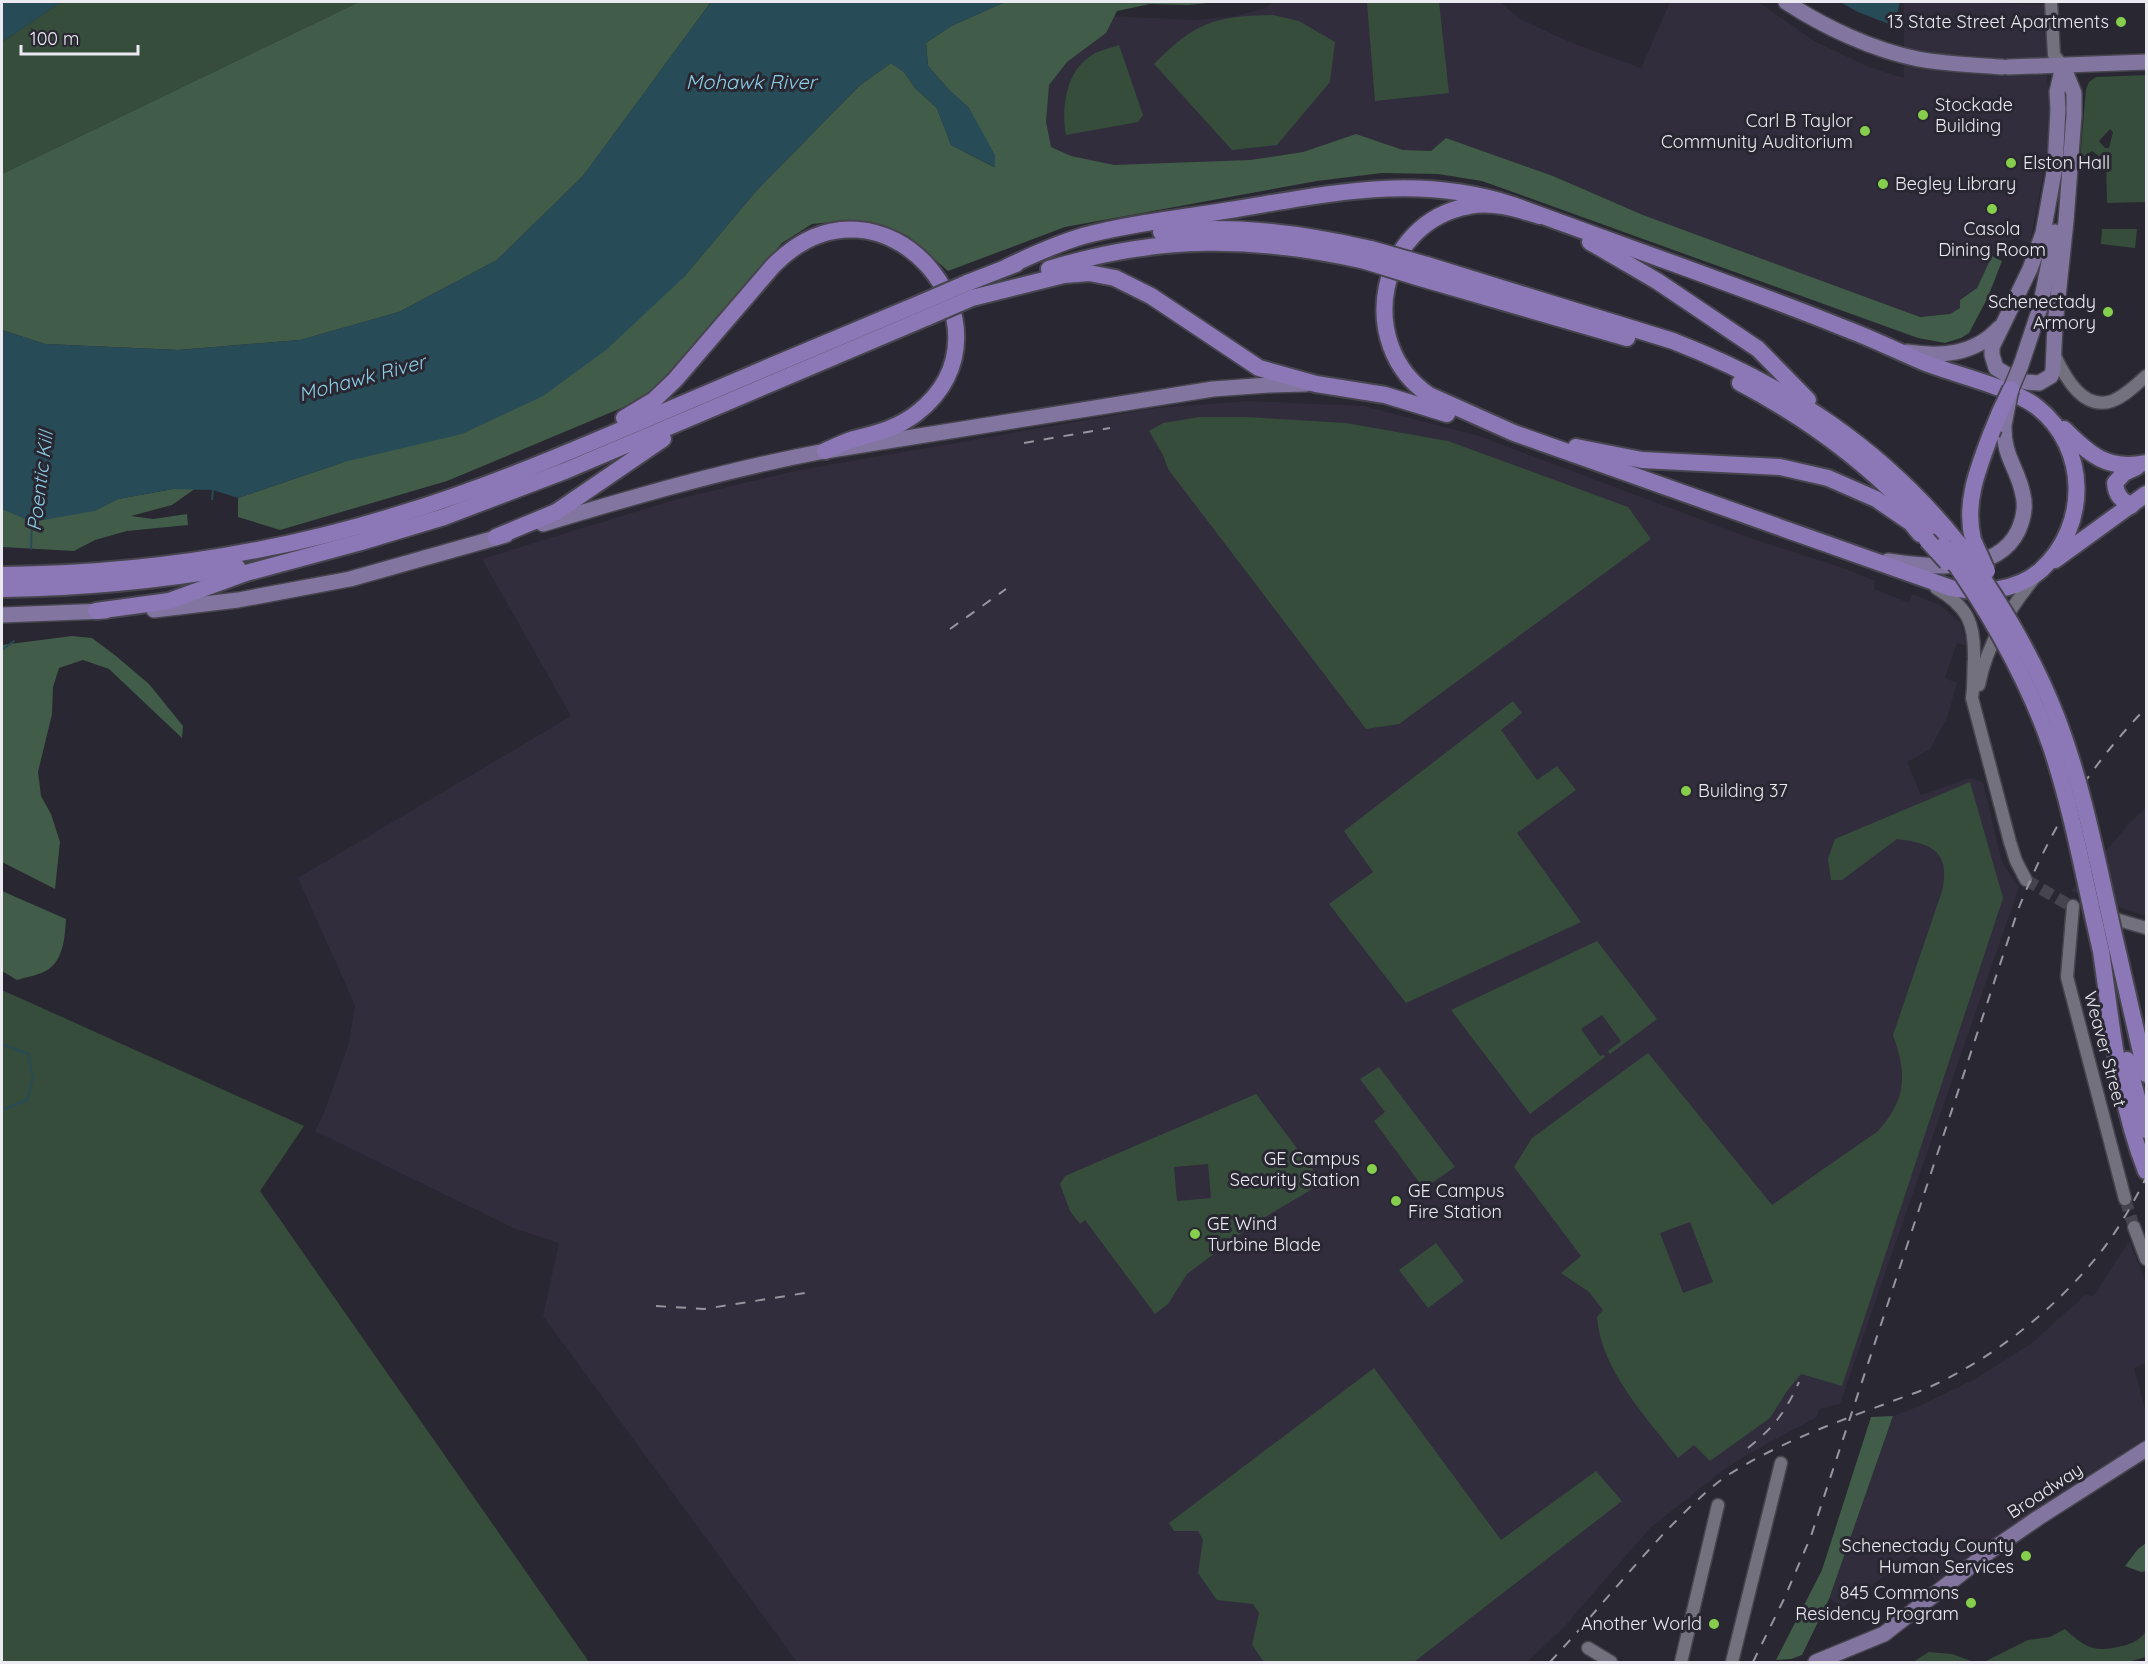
<svg xmlns="http://www.w3.org/2000/svg" width="2148" height="1664" font-family="Quicksand,sans-serif">
	<style>
		.built { fill: #312d3d }
		.green { fill: #364d3c; fill-rule: evenodd }
		.forest { fill: #415c48 }
		.water { fill: #274c58 }
		.lines { fill: none; stroke-linecap: round; stroke-linejoin: round }
		.stream { stroke: #274c58; stroke-width: 2 }
		.minor-tunnel { stroke: #46444e; stroke-width: 12; stroke-dasharray: 12 6; stroke-linecap: butt }
		.minor-casing { stroke: #46444d; stroke-width: 15 }
		.major-casing { stroke: #46444d; stroke-width: 18 }
		.highway-casing { stroke: #46444d; stroke-width: 20 }
		.minor { stroke: #74717e; stroke-width: 12 }
		.major { stroke: #8275a0; stroke-width: 15 }
		.highway { stroke: #8c78b7; stroke-width: 16 }
		.rail { stroke: #97959e; stroke-width: 2; stroke-dasharray: 10 10; stroke-linecap: butt }
		.major-bridge-casing { stroke: #46444d; stroke-width: 18; stroke-linecap: butt }
		.highway-bridge-casing { stroke: #46444d; stroke-width: 20; stroke-linecap: butt }
		.major-bridge { stroke: #8275a0; stroke-width: 15 }
		.highway-bridge { stroke: #8c78b7; stroke-width: 16 }
		.poi-dot { fill: #85cf4c; stroke: #292731; stroke-width: 2 }
		.labels { text-anchor: middle; stroke-width: 6; stroke-linejoin: round; paint-order: stroke }
		.poi-label { font-size: 18px; fill: #eceaf1; stroke: #292731; text-anchor: end }
		.street-label { font-size: 18px; fill: #eceaf1; stroke: #292731 }
		.water-label { font-size: 20px; font-style: italic; fill: #8bcfe7; stroke: #292731 }
	</style>
	<rect width="100%" height="100%" fill="#292731"/>
	<g class="built">
		<path d="M 1273,2 L 1500,2 L 1520,19 L 1572,43 L 1641,68 L 1670,2 L 1758,2 L 1816,42 L 1869,67 L 1904,78 L 1904,2 L 1964,2 L 2045,5 L 2047,77 L 2052,127 L 2030,243 L 2015,238 L 2002,244 L 1992,256 L 1977,288 L 1960,300 L 1960,308 L 1950,314 L 1920,317 L 1643,215 L 1553,176 L 1446,138 L 1431,151 L 1403,150 L 1356,134 L 1303,152 L 1250,160 L 1111,172 L 1046,156 L 1039,115 L 1049,28 L 1104,16 L 1197,20 L 1236,16 L 1266,8 Z"/>
		<path d="M 1247,401 L 1364,406 L 1479,436 L 1750,538 L 1846,569 L 1875,581 L 1874,589 L 1909,603 L 1912,594 L 1940,605 L 1961,623 L 1968,646 L 1957,643 L 1945,678 L 1957,683 L 1947,718 L 1930,749 L 1907,762 L 1921,795 L 1970,778 L 1983,782 L 2002,862 L 2019,887 L 1840,1404 L 1819,1409 L 1817,1417 L 1768,1443 L 1726,1468 L 1650,1528 L 1564,1627 L 1527,1662 L 797,1662 L 543,1316 L 559,1243 L 513,1228 L 315,1131 L 323,1115 L 349,1043 L 355,1005 L 298,878 L 571,716 L 482,559 L 674,500 L 794,471 L 1156,408 Z"/>
		<path d="M 2146,808 L 2146,916 L 2071,891 L 2131,822 Z"/>
		<path d="M 2129,1241 L 2146,1282 L 2146,1363 L 2134,1368 L 2146,1412 L 2146,1438 L 1936,1581 L 1913,1555 L 1843,1607 L 1829,1599 L 1893,1416 L 1917,1407 L 1977,1378 L 2032,1343 L 2085,1295 L 2094,1296 Z"/>
	</g>
	<g class="green">
		<path d="M 61,2 L 359,2 L 2,174 L 2,42 Z"/>
		<path d="M 1367,2 L 1439,2 L 1449,93 L 1375,101 Z"/>
		<path d="M 1273,15 L 1299,21 L 1335,42 L 1330,82 L 1277,145 L 1232,150 L 1154,64 C 1195,22 1215,16 1273,15 Z"/>
		<path d="M 1119,45 L 1143,115 L 1138,122 L 1066,135 C 1061,107 1066,71 1092,55 C 1100,50 1110,48 1119,45 Z"/>
		<path d="M 2146,75 L 2146,202 L 2107,203 L 2106,161 L 2092,151 L 2080,159 L 2086,89 L 2089,82 L 2096,77 ZM 2110,129 L 2113,132 L 2109,148 L 2105,148 L 2099,141 Z"/>
		<path d="M 2102,229 L 2137,229 L 2135,248 L 2101,244 Z"/>
		<path d="M 1199,417 L 1245,417 L 1346,423 L 1448,441 L 1628,507 L 1651,539 L 1399,724 L 1366,729 L 1168,469 L 1163,455 L 1149,431 L 1163,423 Z"/>
		<path d="M 1513,701 L 1522,713 L 1501,730 L 1537,780 L 1557,766 L 1576,790 L 1517,833 L 1581,922 L 1406,1003 L 1329,904 L 1373,872 L 1344,831 Z"/>
		<path d="M 1970,782 L 2003,898 L 1842,1386 L 1801,1374 L 1787,1391 L 1770,1418 L 1710,1461 L 1694,1445 L 1678,1458 C 1646,1417 1601,1370 1597,1317 L 1603,1310 L 1589,1292 L 1561,1273 L 1581,1256 L 1514,1167 L 1532,1138 L 1648,1053 L 1772,1205 L 1878,1131 C 1907,1099 1907,1074 1893,1035 L 1942,891 C 1951,852 1932,843 1897,839 L 1842,880 L 1831,880 L 1828,859 L 1835,839 ZM 1690,1222 L 1713,1282 L 1683,1293 L 1660,1233 Z"/>
		<path d="M 1597,941 L 1657,1019 L 1610,1054 L 1608,1051 L 1621,1041 L 1602,1015 L 1581,1029 L 1600,1056 L 1604,1055 L 1605,1057 L 1530,1114 L 1451,1010 Z"/>
		<path d="M 2,990 L 304,1126 L 260,1191 L 589,1662 L 2,1662 Z"/>
		<path d="M 1379,1067 L 1455,1167 L 1426,1187 L 1422,1186 L 1374,1121 L 1385,1112 L 1360,1079 Z"/>
		<path d="M 1256,1094 L 1317,1175 L 1316,1183 L 1309,1191 L 1255,1223 L 1187,1274 L 1168,1304 L 1155,1314 L 1085,1220 L 1080,1224 L 1070,1211 L 1060,1184 L 1065,1176 ZM 1208,1164 L 1211,1198 L 1177,1201 L 1174,1167 Z"/>
		<path d="M 1436,1243 L 1464,1281 L 1428,1308 L 1399,1270 Z"/>
		<path d="M 1374,1368 L 1501,1540 L 1596,1471 L 1622,1501 L 1414,1662 L 1264,1662 L 1252,1645 L 1259,1613 L 1253,1604 L 1217,1600 L 1198,1573 L 1203,1540 L 1198,1531 L 1174,1531 L 1169,1523 Z"/>
		<path d="M 2065,1629 C 2085,1648 2095,1653 2122,1646 C 2132,1644 2139,1640 2146,1632 L 2146,1657 L 2128,1662 L 1984,1662 L 2028,1640 L 2050,1637 Z"/>
		<path d="M 1929,1652 L 1952,1654 L 1974,1662 L 1913,1662 Z"/>
	</g>
	<g class="forest">
		<path d="M 359,2 L 711,2 L 583,176 L 497,260 L 399,312 L 300,340 L 178,350 L 45,344 L 2,330 L 2,174 Z"/>
		<path d="M 1005,2 L 1218,2 L 1188,5 L 1150,4 L 1117,11 L 1106,33 L 1067,62 L 1049,85 L 1046,122 L 1051,147 L 1071,156 L 1114,165 L 1250,160 L 1303,152 L 1356,134 L 1403,150 L 1431,151 L 1446,138 L 1553,176 L 1643,215 L 1920,317 L 1950,314 L 1960,308 L 1960,300 L 1977,288 L 1992,256 L 2002,261 L 1988,297 L 1969,333 L 1961,338 L 1945,343 L 1918,338 L 1482,181 L 1438,174 L 1382,173 L 1317,181 L 1065,227 L 948,271 L 908,236 L 881,225 L 853,220 L 812,224 L 782,243 L 668,379 L 631,404 L 447,481 L 280,530 L 238,517 L 238,498 L 344,462 L 683,278 L 757,190 L 859,86 L 891,63 L 904,72 L 915,88 L 937,108 L 951,145 L 994,167 L 969,108 L 949,90 L 928,66 L 926,43 L 951,26 Z"/>
		<path d="M 196,488 L 172,505 L 131,516 L 153,519 L 187,514 L 188,525 L 127,531 L 95,540 L 74,551 L 2,547 L 2,509 L 14,513 L 94,511 L 118,499 L 173,489 Z"/>
		<path d="M 72,636 L 92,638 L 116,656 L 149,684 L 183,726 L 182,738 L 109,669 L 83,660 L 59,668 L 53,687 L 52,714 L 38,772 L 41,796 L 51,814 L 60,842 L 55,889 L 2,862 L 2,645 Z"/>
		<path d="M 2,891 L 66,919 C 65,935 64,958 49,969 C 41,975 26,977 17,980 L 2,971 Z"/>
		<path d="M 1893,1416 L 1829,1599 L 1802,1655 L 1791,1659 L 1776,1660 L 1822,1570 L 1871,1417 Z"/>
		<path d="M 2146,1543 L 2146,1571 L 2141,1572 L 2125,1566 L 2138,1549 Z"/>
	</g>
	<g class="water">
		<path d="M 2,2 L 61,2 L 2,42 Z"/>
		<path d="M 711,2 L 1005,2 L 951,26 L 926,43 L 928,66 L 949,90 L 969,108 L 995,155 L 995,167 L 951,145 L 937,108 L 915,88 L 904,72 L 891,63 L 859,86 L 757,190 L 683,278 L 606,350 L 543,396 L 462,434 L 344,462 L 238,498 L 213,490 L 173,489 L 118,499 L 94,511 L 32,522 L 2,509 L 2,330 L 45,344 L 178,350 L 300,340 L 399,312 L 497,260 L 583,176 Z"/>
		<path d="M 1840,2 L 1900,2 L 1894,26 L 1858,12 Z"/>
	</g>
	<g class="lines">
		<g class="stream">
			<path d="M 212,499 L 213,490"/>
			<path d="M 31,549 L 32,519"/>
			<path d="M 2,650 L 14,641"/>
			<path d="M 2,1044 L 28,1054 L 33,1078 L 27,1100 L 2,1110"/>
		</g>
		<g class="minor-tunnel">
			<path d="M 2026,880 L 2069,905"/>
			<path d="M 2125,1199 L 2134,1227"/>
		</g>
		<defs>
			<g id="minor">
				<path d="M 2051,2 L 2054,55 L 2063,66"/>
				<path d="M 2055,356 C 2065,377 2083,411 2112,401 C 2125,396 2136,385 2146,376"/>
				<path d="M 1936,588 C 1968,607 1975,623 1974,659 C 1973,672 1974,685 1972,698 L 2010,842 L 2016,861 L 2026,880"/>
				<path d="M 1979,685 C 1987,643 2009,610 2035,577"/>
				<path d="M 2073,906 L 2067,977 L 2125,1199"/>
				<path d="M 2105,916 L 2146,928"/>
				<path d="M 2134,1227 L 2146,1259"/>
				<path d="M 1588,1648 L 1611,1662"/>
				<path d="M 1681,1662 L 1718,1505"/>
				<path d="M 1732,1662 L 1781,1463"/>
			</g>
			<g id="major">
				<path d="M 1786,2 C 1824,27 1873,50 1918,59 C 1946,64 1974,65 2002,67"/>
				<path d="M 2063,66 L 2074,93 L 2074,115 L 2066,221 L 2055,325 L 2053,370 L 2051,376 L 2039,383 L 2026,382 L 2009,376 L 1996,368 L 1992,355 L 1992,347 L 2030,269 L 2043,233 L 2055,167 L 2058,109 L 2057,92 Z"/>
				<path d="M 2008,67 L 2146,62"/>
				<path d="M 1907,352 C 1941,357 1974,355 1999,328"/>
				<path d="M 2021,365 L 2040,308 L 2055,232"/>
				<path d="M 543,524 C 636,496 729,469 825,451 L 1213,389 L 1269,385 L 1306,384"/>
				<path d="M 1888,561 C 1928,567 1996,576 2018,531 C 2023,520 2026,507 2023,495 C 2018,468 2003,457 2004,425"/>
				<path d="M 154,610 L 238,600 L 350,579 L 506,535"/>
				<path d="M 2,615 L 106,611"/>
				<path d="M 1816,1662 L 1884,1634 L 1990,1551 L 2038,1518 L 2146,1449"/>
			</g>
			<g id="highway">
				<path d="M 1161,232 C 1232,224 1301,233 1371,249"/>
				<path d="M 1590,242 L 1657,281 L 1758,349 L 1808,400"/>
				<path d="M 1427,265 L 1673,341 C 1786,385 1882,448 1958,543"/>
				<path d="M 1007,267 C 1032,255 1056,244 1083,236 C 1131,223 1182,218 1230,210 C 1329,194 1415,173 1513,205 C 1623,246 1735,284 1844,328 C 1871,338 1897,351 1923,362 C 1955,375 2011,387 2037,407 C 2089,448 2089,526 2041,570 C 2017,591 1981,594 1951,588 L 1514,433 L 1429,395 C 1354,344 1378,222 1469,206 C 1493,201 1517,209 1540,216"/>
				<path d="M 1049,269 C 1157,235 1255,236 1365,261"/>
				<path d="M 1420,278 L 1627,338"/>
				<path d="M 967,283 L 1016,264"/>
				<path d="M 972,298 L 1064,275 L 1089,273 L 1115,278 L 1151,296 L 1259,368 L 1316,384 L 1385,395 L 1447,414"/>
				<path d="M 1740,383 C 1818,424 1887,478 1943,546"/>
				<path d="M 624,418 L 654,400 L 675,380 L 773,266 C 882,154 1027,327 917,413 C 898,428 877,433 854,439 C 844,442 834,447 825,451"/>
				<path d="M 2064,429 C 2090,455 2108,471 2146,463"/>
				<path d="M 1576,447 L 1642,460 L 1780,467 L 1828,478 L 1876,499 L 1911,523 L 1920,534"/>
				<path d="M 2131,506 C 2121,500 2116,495 2115,483 L 2124,473 L 2137,467"/>
				<path d="M 496,537 L 556,512 L 663,439"/>
				<path d="M 1973,540 C 1964,502 1978,469 1991,434"/>
				<path d="M 2055,560 L 2146,494"/>
				<path d="M 2,575 C 136,574 272,554 400,514 C 485,488 567,453 649,418 C 740,379 832,340 923,302"/>
				<path d="M 2,589 C 80,588 159,581 237,567"/>
				<path d="M 96,611 L 169,601 L 246,573 L 361,542 L 444,517 L 565,471 L 928,317"/>
				<path d="M 2117,948 L 2146,1074"/>
				<path d="M 2101,951 C 2112,1025 2118,1101 2146,1171"/>
				<path d="M 2127,1060 L 2146,1130"/>
			</g>
		</defs>
		<use href="#minor" class="minor-casing"/>
		<use href="#major" class="major-casing"/>
		<use href="#highway" class="highway-casing"/>
		<use href="#minor" class="minor"/>
		<use href="#major" class="major"/>
		<use href="#highway" class="highway"/>
		<g class="rail">
			<path d="M 1024,443 L 1110,428"/>
			<path d="M 950,629 L 1006,589"/>
			<path d="M 656,1306 L 704,1309 L 805,1293"/>
			<path d="M 1748,1448 C 1774,1427 1785,1413 1799,1382"/>
			<path d="M 1550,1662 C 1590,1619 1627,1573 1667,1530 C 1686,1511 1706,1490 1728,1475 C 1777,1444 1831,1424 1885,1404 C 1902,1397 1920,1392 1936,1384 C 1997,1355 2053,1310 2096,1258 C 2116,1234 2132,1205 2146,1178"/>
			<path d="M 1753,1662 L 1784,1599 L 1811,1536 L 2018,910 C 2049,831 2087,769 2146,708"/>
		</g>
		<defs>
			<path id="major-bridge" d="M 2004,425 L 2011,389 L 2021,365"/>
			<g id="highway-bridge">
				<path d="M 1371,249 L 1427,265"/>
				<path d="M 1365,261 L 1420,278"/>
				<path d="M 923,302 L 967,283"/>
				<path d="M 928,317 L 972,298"/>
				<path d="M 1991,434 L 2000,412 L 2011,389"/>
				<path d="M 1927,540 L 1947,562"/>
				<path d="M 1973,540 L 1987,571"/>
				<path d="M 1958,543 C 1998,598 2033,655 2057,718 C 2085,791 2099,871 2117,948"/>
				<path d="M 1943,546 C 1987,608 2026,674 2051,747 C 2073,813 2085,883 2101,951"/>
			</g>
		</defs>
		<use href="#major-bridge" class="major-bridge-casing"/>
		<use href="#highway-bridge" class="highway-bridge-casing"/>
		<use href="#major-bridge" class="major-bridge"/>
		<use href="#highway-bridge" class="highway-bridge"/>
	</g>
	<g class="poi-dot">
		<circle cx="2121" cy="22" r="6"/>
		<circle cx="1923" cy="115" r="6"/>
		<circle cx="1865" cy="131" r="6"/>
		<circle cx="2011" cy="163" r="6"/>
		<circle cx="1883" cy="184" r="6"/>
		<circle cx="1992" cy="209" r="6"/>
		<circle cx="2108" cy="312" r="6"/>
		<circle cx="1686" cy="791" r="6"/>
		<circle cx="1372" cy="1169" r="6"/>
		<circle cx="1396" cy="1201" r="6"/>
		<circle cx="1195" cy="1234" r="6"/>
		<circle cx="2026" cy="1556" r="6"/>
		<circle cx="1971" cy="1603" r="6"/>
		<circle cx="1714" cy="1624" r="6"/>
	</g>
	<g class="labels">
		<g class="poi-label">
			<text x="2109" y="28">13 State Street Apartments</text>
			<text x="1935" y="111" text-anchor="start">Stockade<tspan x="1935" dy="21">Building</tspan></text>
			<text x="1853" y="127">Carl B Taylor<tspan x="1853" dy="21">Community Auditorium</tspan></text>
			<text x="2023" y="169" text-anchor="start">Elston Hall</text>
			<text x="1895" y="190" text-anchor="start">Begley Library</text>
			<text x="1992" y="235" text-anchor="middle">Casola<tspan x="1992" dy="21">Dining Room</tspan></text>
			<text x="2096" y="308">Schenectady<tspan x="2096" dy="21">Armory</tspan></text>
			<text x="1698" y="797" text-anchor="start">Building 37</text>
			<text x="1360" y="1165">GE Campus<tspan x="1360" dy="21">Security Station</tspan></text>
			<text x="1408" y="1197" text-anchor="start">GE Campus<tspan x="1408" dy="21">Fire Station</tspan></text>
			<text x="1207" y="1230" text-anchor="start">GE Wind<tspan x="1207" dy="21">Turbine Blade</tspan></text>
			<text x="2014" y="1552">Schenectady County<tspan x="2014" dy="21">Human Services</tspan></text>
			<text x="1959" y="1599">845 Commons<tspan x="1959" dy="21">Residency Program</tspan></text>
			<text x="1702" y="1630">Another World</text>
		</g>
		<g class="street-label">
			<text transform="translate(2105 1049) rotate(75)" y="6">Weaver Street</text>
			<text transform="translate(2045 1491) rotate(-33)" y="6">Broadway</text>
		</g>
		<g class="water-label">
			<text x="751" y="89">Mohawk River</text>
			<text transform="translate(362 378) rotate(-15)" y="7">Mohawk River</text>
			<text transform="translate(40 481) rotate(-83)" y="7">Poentic Kill</text>
		</g>
	</g>
	<rect width="2148" height="1664" fill="none" stroke="#eceaf1" stroke-width="6"/>
	<path d="M21 45v9h117v-9" fill="none" stroke="#eceaf1" stroke-width="3"/>
	<text x="30" y="45" font-size="18" fill="#eceaf1" stroke="#292731" stroke-width="4.5" paint-order="stroke">100 m</text>
</svg>
